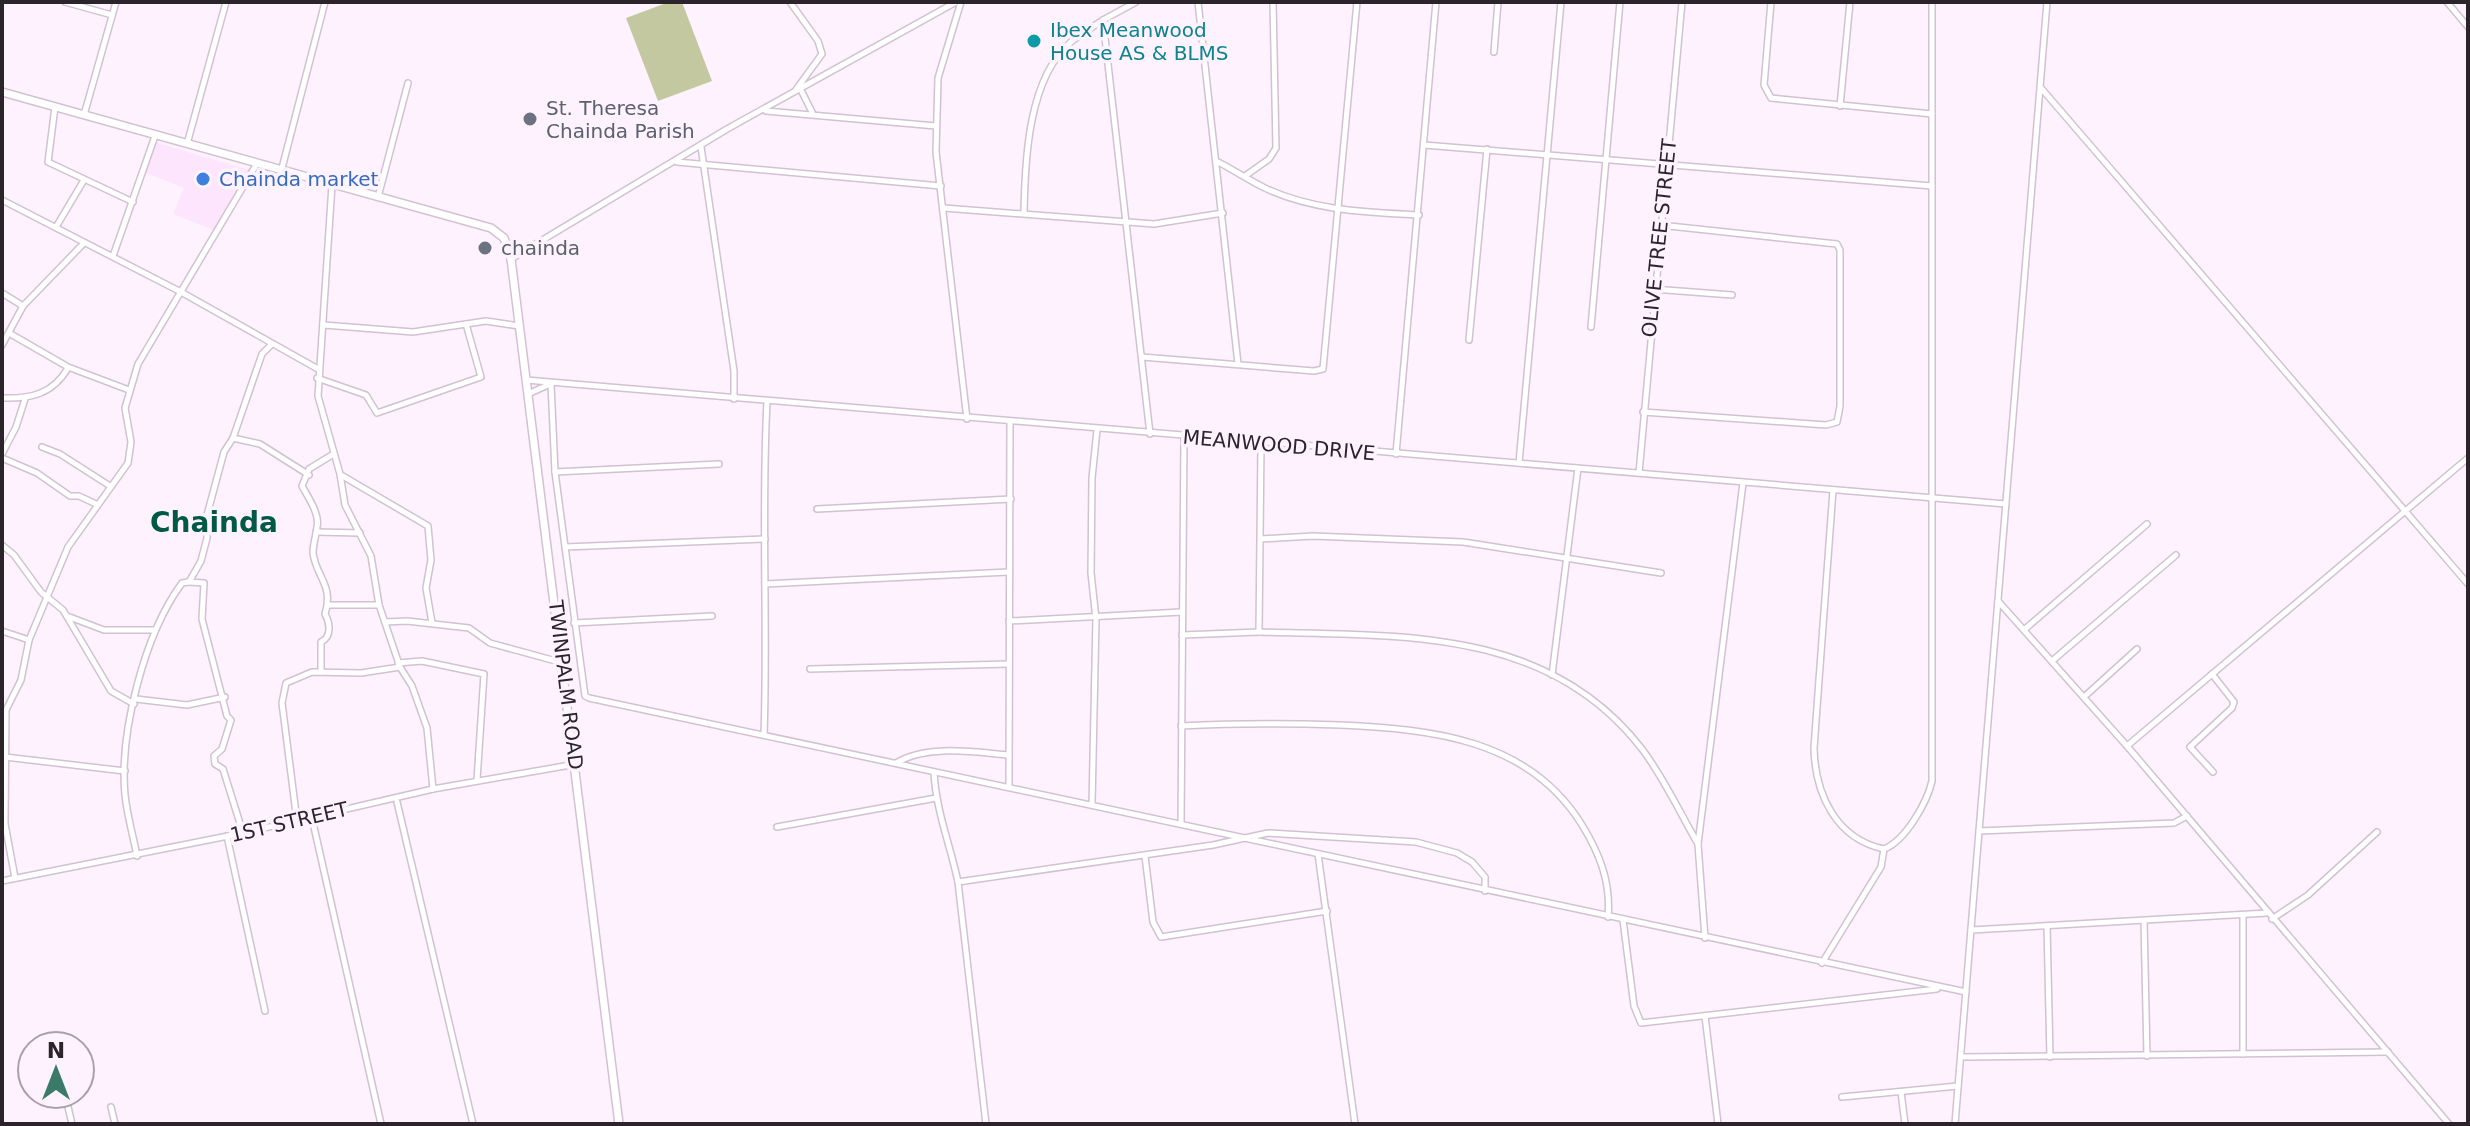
<svg xmlns="http://www.w3.org/2000/svg" width="2470" height="1126" font-family="'DejaVu Sans',sans-serif">
	<style>
		.built { fill: #fde5fd }
		.green { fill: #c4c8a0 }
		.lines { fill: none; stroke-linecap: round; stroke-linejoin: round }
		.street-casing { stroke: #d2c1d2; stroke-width: 8 }
		.secondary-casing { stroke: #d2c1d2; stroke-width: 10 }
		.street { stroke: #fff; stroke-width: 5 }
		.secondary { stroke: #fff; stroke-width: 7 }
		.culture-dot { fill: #0f9aa8; stroke: #fdf2fd; stroke-width: 3 }
		.worship-dot { fill: #6b7280; stroke: #fdf2fd; stroke-width: 3 }
		.shop-dot { fill: #3f7fe0; stroke: #fdf2fd; stroke-width: 3 }
		.labels { text-anchor: middle; stroke-width: 7; stroke-linejoin: round; paint-order: stroke }
		.culture-label { font-size: 20px; fill: #0d838f; stroke: #fdf2fd; text-anchor: start }
		.worship-label { font-size: 20px; fill: #5b616d; stroke: #fdf2fd; text-anchor: start }
		.shop-label { font-size: 20px; fill: #366cbe; stroke: #fdf2fd; text-anchor: start }
		.street-label { font-size: 20px; fill: #2b242b; stroke: #fdf2fd }
		.district-label { font-size: 28px; font-weight: bold; fill: #005947; stroke: #fdf2fd }
	</style>
	<rect width="100%" height="100%" fill="#fdf2fd"/>
	<path class="built" d="M 154,142 L 249,170 L 214,230 L 173,214 L 184,188 L 142,171 Z"/>
	<path class="green" d="M 669,2 L 682,2 L 712,81 L 658,101 L 626,18 Z"/>
	<g class="lines">
		<defs>
			<g id="street">
				<path d="M 65,2 L 112,15"/>
				<path d="M 790,2 L 818,41 L 822,54 L 795,91"/>
				<path d="M 961,2 L 938,78 L 936,152 L 967,419"/>
				<path d="M 1136,2 L 1103,20 L 1150,434"/>
				<path d="M 1198,2 L 1238,364"/>
				<path d="M 1771,2 L 1764,85 L 1771,98 L 1932,114"/>
				<path d="M 2447,2 L 2468,27"/>
				<path d="M 1494,52 L 1498,2"/>
				<path d="M 2041,88 L 2468,584"/>
				<path d="M 801,90 L 812,112"/>
				<path d="M 1840,106 L 1850,2"/>
				<path d="M 55,107 L 48,162 L 133,202"/>
				<path d="M 766,111 L 936,126"/>
				<path d="M 84,115 L 116,2"/>
				<path d="M 187,144 L 226,2"/>
				<path d="M 1424,145 L 1932,186"/>
				<path d="M 701,147 L 734,371 L 734,399"/>
				<path d="M 677,162 L 941,186"/>
				<path d="M 1218,162 C 1234,170 1250,181 1267,189 C 1315,211 1367,212 1419,215"/>
				<path d="M 281,172 L 325,2"/>
				<path d="M 1245,176 L 1269,159 L 1276,148 L 1273,2"/>
				<path d="M 332,185 L 318,396 L 340,474 L 345,505 L 371,556 L 379,605 L 400,667 L 412,686 L 427,728 L 433,789"/>
				<path d="M 378,197 L 408,83"/>
				<path d="M 2,200 L 181,292 L 318,369"/>
				<path d="M 944,208 L 1154,224 L 1223,213"/>
				<path d="M 1024,212 C 1025,160 1028,77 1072,41 C 1082,33 1093,27 1103,20"/>
				<path d="M 56,227 L 84,180"/>
				<path d="M 113,256 L 155,136"/>
				<path d="M 511,259 L 727,129 L 956,2"/>
				<path d="M 1653,289 L 1732,295"/>
				<path d="M 2,293 L 23,306"/>
				<path d="M 324,325 L 413,332 L 486,321 L 519,326"/>
				<path d="M 1591,327 L 1620,2"/>
				<path d="M 9,333 L 68,367 L 129,390"/>
				<path d="M 1469,340 L 1487,149"/>
				<path d="M 2,345 L 23,306 L 84,243"/>
				<path d="M 1142,357 L 1314,371 L 1323,369 L 1357,2"/>
				<path d="M 317,378 L 366,395 L 377,413 L 481,377 L 466,324"/>
				<path d="M 526,380 L 2006,504"/>
				<path d="M 551,384 L 555,472 L 585,696 L 589,698 L 1966,992"/>
				<path d="M 528,394 L 550,384"/>
				<path d="M 2,398 C 31,399 53,394 68,368"/>
				<path d="M 1643,412 L 1826,425 L 1837,422 L 1840,406 L 1840,250 L 1837,244 L 1660,225"/>
				<path d="M 233,438 L 260,444 L 309,475"/>
				<path d="M 1261,444 L 1259,632 C 1398,636 1547,626 1642,749 C 1664,778 1680,813 1698,844"/>
				<path d="M 42,447 L 60,454 L 110,486"/>
				<path d="M 2,454 L 16,427 L 25,399"/>
				<path d="M 1396,454 L 1436,2"/>
				<path d="M 2,458 L 37,473 L 70,496 L 79,496 L 96,504"/>
				<path d="M 1519,463 L 1561,2"/>
				<path d="M 555,472 L 719,464"/>
				<path d="M 1639,473 L 1682,2"/>
				<path d="M 341,475 L 428,526 L 431,560 L 426,588 L 432,623"/>
				<path d="M 1833,490 L 1814,748 C 1815,794 1836,839 1884,849 C 1905,841 1927,803 1932,781 L 1932,2"/>
				<path d="M 817,509 L 1011,499"/>
				<path d="M 316,532 L 360,533"/>
				<path d="M 1261,539 L 1313,536 L 1463,542 L 1661,573"/>
				<path d="M 2,545 L 14,555 L 41,592 L 63,610 L 111,691 L 134,704"/>
				<path d="M 565,547 L 765,539"/>
				<path d="M 189,582 L 204,583 L 202,619 L 227,716 L 231,720 L 222,749 L 214,756 L 215,764 L 223,769 L 243,833"/>
				<path d="M 765,584 L 1008,572"/>
				<path d="M 1998,601 L 2127,746 L 2449,1124"/>
				<path d="M 328,605 L 379,605"/>
				<path d="M 67,616 L 104,630 L 154,630"/>
				<path d="M 1009,621 L 1182,612"/>
				<path d="M 385,622 L 407,621 L 469,628 L 490,643 L 563,663"/>
				<path d="M 574,623 L 712,616"/>
				<path d="M 2025,629 L 2147,524"/>
				<path d="M 2,631 L 29,640"/>
				<path d="M 1182,635 L 1259,632"/>
				<path d="M 2052,661 L 2176,555"/>
				<path d="M 398,663 L 422,661 L 484,674 L 477,780"/>
				<path d="M 810,669 L 1009,664"/>
				<path d="M 321,672 L 321,642 C 332,637 330,623 325,614 C 334,585 316,577 313,553 C 313,544 316,536 317,527 C 320,514 308,497 302,486 L 309,469 L 332,455"/>
				<path d="M 2212,674 L 2234,702 L 2232,708 L 2190,747 L 2213,772"/>
				<path d="M 1552,675 L 1578,468"/>
				<path d="M 2084,697 L 2137,649"/>
				<path d="M 136,699 L 187,705 L 225,697"/>
				<path d="M 1181,726 C 1235,723 1287,723 1340,725 C 1432,729 1529,739 1582,825 C 1600,854 1611,883 1608,917"/>
				<path d="M 764,735 C 768,624 761,513 767,402"/>
				<path d="M 2127,746 L 2468,458"/>
				<path d="M 5,757 L 125,771"/>
				<path d="M 896,763 C 927,744 974,752 1009,755"/>
				<path d="M 934,772 C 936,811 950,844 958,882 L 986,1124"/>
				<path d="M 1009,787 L 1010,423"/>
				<path d="M 397,802 L 473,1124"/>
				<path d="M 1092,805 L 1096,619 L 1091,573 L 1092,478 L 1097,430"/>
				<path d="M 297,821 L 282,703 L 286,683 L 312,672 L 361,673 L 400,667"/>
				<path d="M 1181,824 L 1184,437"/>
				<path d="M 314,827 L 381,1124"/>
				<path d="M 777,827 L 936,798"/>
				<path d="M 1979,831 L 2174,823 L 2187,816"/>
				<path d="M 227,836 L 265,1011"/>
				<path d="M 1318,854 L 1355,1124"/>
				<path d="M 137,856 C 133,835 127,815 125,795 C 119,732 145,633 182,583 L 189,582 L 201,561 L 207,538 L 207,515 L 224,452 L 233,438 L 262,354 L 272,344"/>
				<path d="M 1145,856 L 1153,922 L 1161,937 L 1327,911"/>
				<path d="M 15,878 L 5,824 L 6,710 L 21,680 L 29,640 L 68,547 L 128,463 L 131,442 L 125,408 L 138,364 L 256,165"/>
				<path d="M 2,881 L 243,833 L 433,789 L 576,764"/>
				<path d="M 958,882 L 1213,845 L 1268,833 L 1416,842 L 1457,853 L 1472,862 L 1485,877 L 1485,891"/>
				<path d="M 2243,917 L 2243,1054"/>
				<path d="M 2272,919 L 2308,895 L 2377,832"/>
				<path d="M 1623,920 L 1634,1006 L 1641,1023 L 1937,989"/>
				<path d="M 2144,921 L 2147,1056"/>
				<path d="M 2047,926 L 2050,1057"/>
				<path d="M 1971,930 L 2267,913"/>
				<path d="M 1705,938 L 1698,844 L 1743,483"/>
				<path d="M 1822,963 L 1881,867 L 1884,849"/>
				<path d="M 1705,1016 L 1718,1124"/>
				<path d="M 1961,1057 L 2388,1052"/>
				<path d="M 1901,1092 L 1905,1124"/>
				<path d="M 65,1094 L 72,1124"/>
				<path d="M 1842,1097 L 1958,1086"/>
				<path d="M 111,1107 L 115,1124"/>
				<path d="M 1955,1124 L 2047,2"/>
			</g>
			<path id="secondary" d="M 2,92 L 491,228 L 504,238 L 511,259 L 619,1124"/>
		</defs>
		<use href="#street" class="street-casing"/>
		<use href="#secondary" class="secondary-casing"/>
		<use href="#street" class="street"/>
		<use href="#secondary" class="secondary"/>
	</g>
	<circle class="culture-dot" cx="1034" cy="41" r="8"/>
	<g class="worship-dot">
		<circle cx="530" cy="119" r="8"/>
		<circle cx="485" cy="248" r="8"/>
	</g>
	<circle class="shop-dot" cx="203" cy="179" r="8"/>
	<g class="labels">
		<g class="culture-label">
			<text x="1050" y="37">Ibex Meanwood<tspan x="1050" dy="23">House AS &amp; BLMS</tspan></text>
		</g>
		<g class="worship-label">
			<text x="546" y="115">St. Theresa<tspan x="546" dy="23">Chainda Parish</tspan></text>
			<text x="501" y="255">chainda</text>
		</g>
		<g class="shop-label">
			<text x="219" y="186">Chainda market</text>
		</g>
		<g class="street-label">
			<text transform="translate(1659 238) rotate(-84)" y="7">OLIVE TREE STREET</text>
			<text transform="translate(1279 445) rotate(5)" y="7">MEANWOOD DRIVE</text>
			<text transform="translate(566 685) rotate(83)" y="7">TWINPALM ROAD</text>
			<text transform="translate(289 822) rotate(-13)" y="7">1ST STREET</text>
		</g>
		<g class="district-label">
			<text x="214" y="532">Chainda</text>
		</g>
	</g>
	<rect width="2470" height="1126" fill="none" stroke="#2b242b" stroke-width="8"/>
	<g transform="translate(56 1070)"><circle r="38" fill="#fdf2fd" stroke="#a9a0a9" stroke-width="2"/>
	<path d="M0-6L14 30L0 20L-14 30Z" fill="#3a7a68"/>
	<text y="-12" font-size="22" font-weight="bold" text-anchor="middle" fill="#2b242b">N</text>
	</g>
</svg>
